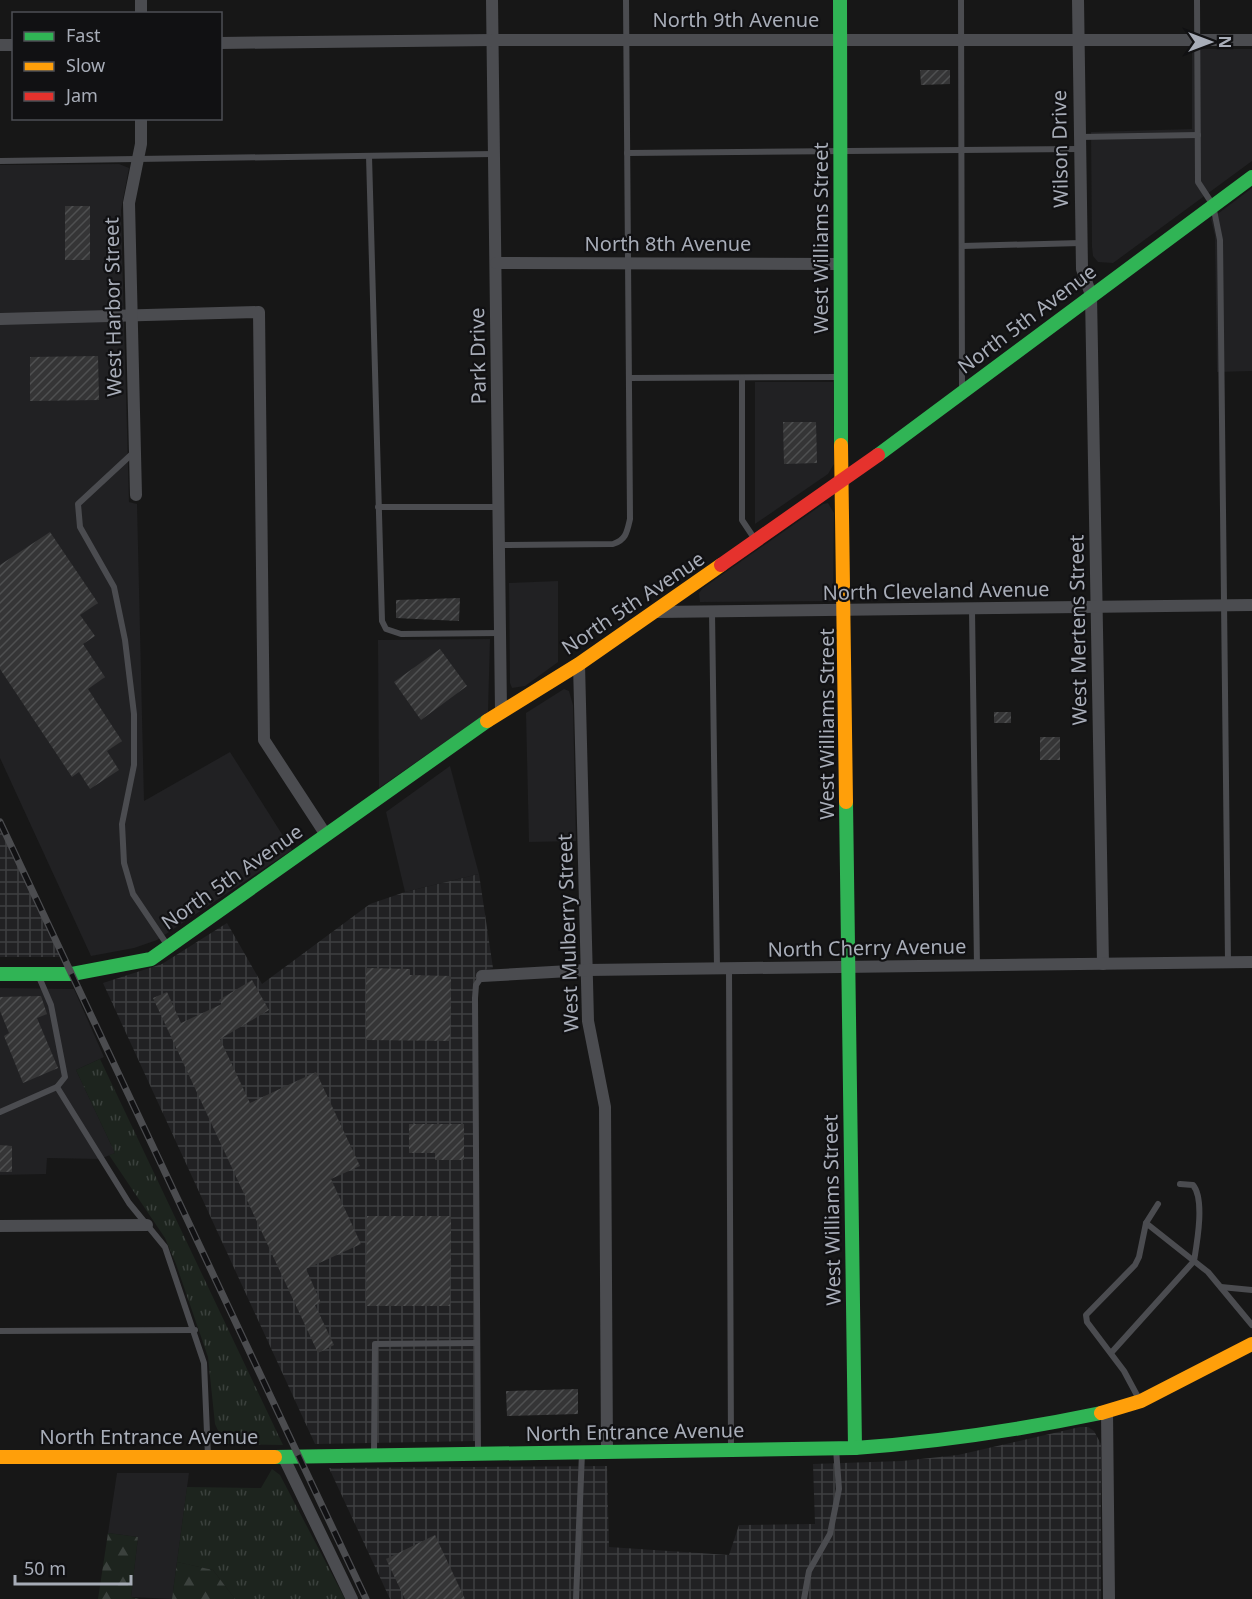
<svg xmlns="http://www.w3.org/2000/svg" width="1252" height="1599" font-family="'Noto Sans',sans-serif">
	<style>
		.built { fill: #212123 }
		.industrial { fill: url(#industrial-grid) }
		.grass { fill: url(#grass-tufts) }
		.forest { fill: url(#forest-firs) }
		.building { fill: url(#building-hatch) }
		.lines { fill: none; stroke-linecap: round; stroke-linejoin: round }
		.lane { stroke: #4b4c50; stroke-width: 6 }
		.street { stroke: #4b4c50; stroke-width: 12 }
		.fast { stroke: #30b455; stroke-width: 14 }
		.slow { stroke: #ff9f0a; stroke-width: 14 }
		.jam { stroke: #e5322d; stroke-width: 14 }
		.rail-casing { stroke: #4b4c4f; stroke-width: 7 }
		.rail { stroke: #111113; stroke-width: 4.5; stroke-dasharray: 14; stroke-linecap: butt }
		.labels { text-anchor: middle; stroke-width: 4.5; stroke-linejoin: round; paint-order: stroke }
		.street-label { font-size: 20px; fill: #a8adb8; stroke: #111113 }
	</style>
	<defs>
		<pattern id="industrial-grid" width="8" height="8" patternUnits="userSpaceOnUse" patternTransform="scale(1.5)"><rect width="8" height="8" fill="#212123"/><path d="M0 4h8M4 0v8" fill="none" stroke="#3e3f41"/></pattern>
		<pattern id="grass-tufts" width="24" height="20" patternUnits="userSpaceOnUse" patternTransform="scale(1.5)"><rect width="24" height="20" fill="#1d241e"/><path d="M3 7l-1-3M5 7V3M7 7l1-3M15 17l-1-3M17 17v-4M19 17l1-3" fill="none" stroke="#3b413d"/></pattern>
		<pattern id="forest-firs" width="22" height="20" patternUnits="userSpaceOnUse" patternTransform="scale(1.5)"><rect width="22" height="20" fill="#1d241e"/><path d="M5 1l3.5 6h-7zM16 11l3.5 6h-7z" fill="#3b413d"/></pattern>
		<pattern id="building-hatch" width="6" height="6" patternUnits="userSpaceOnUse" patternTransform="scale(1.5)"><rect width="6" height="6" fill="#353536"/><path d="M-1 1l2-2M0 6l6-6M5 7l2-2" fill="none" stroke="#4f5051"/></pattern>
	</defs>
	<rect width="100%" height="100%" fill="#171717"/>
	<g class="built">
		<path d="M 1192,49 L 1252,49 L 1252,161 L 1113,263 L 1098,262 L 1093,256 L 1092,247 L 1091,132 L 1192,129 Z"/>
		<path d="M 119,164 L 129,168 L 121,210 L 129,502 L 137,504 L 144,801 L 230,752 L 292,850 L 157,940 L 134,948 L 91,956 L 0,758 L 0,165 Z"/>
		<path d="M 1252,188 L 1252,371 L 1217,372 L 1215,236 L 1211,219 Z"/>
		<path d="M 755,382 L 833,382 L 834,464 L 828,474 L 755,524 Z"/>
		<path d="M 828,503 L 834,513 L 833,601 L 700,602 L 699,593 L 703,588 L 823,504 Z"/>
		<path d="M 558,581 L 558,662 L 525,686 L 512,688 L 510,683 L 509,583 Z"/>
		<path d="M 490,639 L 488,712 L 379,788 L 378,640 Z"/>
		<path d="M 564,689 L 569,691 L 573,705 L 576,841 L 529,842 L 526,713 Z"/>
		<path d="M 450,766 L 479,874 L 405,892 L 386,812 Z"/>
		<path d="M 0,988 L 74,989 L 104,1057 L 76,1070 L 115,1153 L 100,1159 L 47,1158 L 46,1174 L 0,1175 Z"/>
		<path d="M 117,1473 L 189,1473 L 172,1599 L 131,1597 L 138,1537 L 108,1533 Z"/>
	</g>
	<g class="industrial">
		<path d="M 0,829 L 61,957 L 0,957 Z"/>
		<path d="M 479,874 L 493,968 L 481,971 L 474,988 L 476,1441 L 315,1444 L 103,983 L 162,964 L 227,923 L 262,984 L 370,904 L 405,892 Z"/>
		<path d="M 1080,1427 L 1088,1427 L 1094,1431 L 1101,1444 L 1101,1599 L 390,1599 L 329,1468 L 607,1466 L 609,1547 L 729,1555 L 739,1525 L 815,1524 L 813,1464 L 902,1461 L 958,1455 Z"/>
	</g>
	<g class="grass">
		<path d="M 100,1059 L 283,1445 L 228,1444 L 221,1437 L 215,1424 L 208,1357 L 176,1264 L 165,1238 L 109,1155 L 115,1153 L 76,1070 Z"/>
		<path d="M 272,1469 L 280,1475 L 345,1599 L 235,1599 L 213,1570 L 177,1562 L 187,1487 L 261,1488 Z"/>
	</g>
	<g class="forest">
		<path d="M 108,1533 L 138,1537 L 131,1597 L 139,1599 L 98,1599 Z"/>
		<path d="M 177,1562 L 213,1570 L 235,1599 L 172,1599 Z"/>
	</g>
	<g class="building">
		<path d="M 920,70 L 950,70 L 950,84 L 921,85 Z"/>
		<rect x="65" y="206" width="25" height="54"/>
		<path d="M 98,356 L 99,400 L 30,401 L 30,357 Z"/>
		<path d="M 783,422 L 816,422 L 817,463 L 784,464 Z"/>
		<path d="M 50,532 L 98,603 L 80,615 L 95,636 L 83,644 L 105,677 L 88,689 L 122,741 L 107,751 L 119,770 L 90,789 L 79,772 L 72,777 L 0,669 L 0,565 Z"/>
		<path d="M 460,598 L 459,621 L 396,618 L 396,600 Z"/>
		<path d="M 440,649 L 467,686 L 421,720 L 394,682 Z"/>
		<rect x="994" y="712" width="17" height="11"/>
		<rect x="1040" y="737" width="20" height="23"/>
		<path d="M 366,968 L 410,969 L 410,975 L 451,976 L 450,1041 L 366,1040 Z"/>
		<path d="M 252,980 L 269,1010 L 220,1039 L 250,1103 L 316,1072 L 360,1166 L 331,1179 L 361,1244 L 306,1269 L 321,1303 L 315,1305 L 334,1345 L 318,1353 L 153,998 L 167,992 L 181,1023 L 222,1004 L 219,1000 Z"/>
		<path d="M 41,996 L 47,1014 L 37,1018 L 58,1068 L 23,1083 L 4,1036 L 9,1033 L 0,1011 L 0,997 Z"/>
		<path d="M 409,1124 L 464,1124 L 464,1160 L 435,1160 L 435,1153 L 409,1153 Z"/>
		<path d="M 0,1145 L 12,1146 L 12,1172 L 0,1172 Z"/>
		<path d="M 367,1216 L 451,1216 L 450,1306 L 366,1306 Z"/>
		<path d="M 578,1389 L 578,1414 L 507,1416 L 506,1391 Z"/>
		<path d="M 435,1535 L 465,1599 L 405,1599 L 386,1559 Z"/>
	</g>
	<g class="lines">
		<g class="lane">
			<path d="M 961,0 L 962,388"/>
			<path d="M 1197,0 L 1198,182 L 1213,205 L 1220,240 L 1228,962"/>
			<path d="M 1080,137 L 1198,135"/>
			<path d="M 627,153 L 1080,149"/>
			<path d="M 369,156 L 382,621 L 386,629 L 401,634 L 500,633"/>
			<path d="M 0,161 L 494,154"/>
			<path d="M 962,246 L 1081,243"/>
			<path d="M 629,378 L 840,377"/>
			<path d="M 742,378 L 742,520 L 756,541"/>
			<path d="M 133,453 L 78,504 L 80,527 L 114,587 L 125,640 L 134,714 L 134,765 L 122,824 L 124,863 L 133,894 L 168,946"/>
			<path d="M 378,507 L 498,507"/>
			<path d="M 499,545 L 613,544 C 626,540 627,532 630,519 L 626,0"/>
			<path d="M 972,610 L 977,966"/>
			<path d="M 712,612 L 717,968"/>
			<path d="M 729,969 L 731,1448"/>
			<path d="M 57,1087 L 129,1203 L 165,1247 L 204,1363 L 208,1456"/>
			<path d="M 0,1112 L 57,1087 L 65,1077 L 51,1005 L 39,977"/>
			<path d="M 1180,1184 L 1193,1185 C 1205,1199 1197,1243 1194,1261 L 1208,1272 L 1252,1325"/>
			<path d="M 1221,1287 L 1252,1290"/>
			<path d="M 0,1331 L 195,1330"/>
			<path d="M 1111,1353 L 1194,1261 L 1146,1223"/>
			<path d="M 1139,1399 L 1124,1371 L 1087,1322 L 1086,1315 L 1135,1265 L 1139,1257 L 1146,1223 L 1158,1204"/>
			<path d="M 478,1453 L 475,998 L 476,985 L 482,976"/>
			<path d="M 374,1454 L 375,1344 L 477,1343"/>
			<path d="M 576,1599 L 582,1453"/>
			<path d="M 804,1599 L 809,1571 L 830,1534 L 839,1489 L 836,1449"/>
		</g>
		<g class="street">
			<path d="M 492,0 L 501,711"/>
			<path d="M 1078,0 L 1082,269 L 1091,295 L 1103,964"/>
			<path d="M 141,14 L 141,0"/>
			<path d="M 220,43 L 492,40 L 1252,40"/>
			<path d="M 0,45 L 14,45"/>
			<path d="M 496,263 L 839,264"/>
			<path d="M 0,319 L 259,312 L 264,740 L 326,835"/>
			<path d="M 136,495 L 129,203 L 141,144 L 141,118"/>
			<path d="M 656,612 L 1252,605"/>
			<path d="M 579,664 L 588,1021 L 605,1107 L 607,1452"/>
			<path d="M 482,976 L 587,970 L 1252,962"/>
			<path d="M 0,1226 L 147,1225"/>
			<path d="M 1107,1412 L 1109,1599"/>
			<path d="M 283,1456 L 352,1599"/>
		</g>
		<g class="fast">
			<path d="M 840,0 L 841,445"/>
			<path d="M 878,455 L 1252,177"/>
			<path d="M 846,802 L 855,1448"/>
			<path d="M 0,974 L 72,974 L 151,959 L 487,721"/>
			<path d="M 275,1457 L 855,1448 C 939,1442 1019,1430 1101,1413"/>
		</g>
		<g class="slow">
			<path d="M 841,445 L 846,802"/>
			<path d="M 487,721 L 579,664 L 721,565"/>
			<path d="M 1101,1413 L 1141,1401 L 1252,1344"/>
			<path d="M 0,1457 L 275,1457"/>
		</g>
		<path class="jam" d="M 721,565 L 878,455"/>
		<defs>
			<path id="rail" d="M 0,822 L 366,1599"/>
		</defs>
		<use href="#rail" class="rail-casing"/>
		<use href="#rail" class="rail"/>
	</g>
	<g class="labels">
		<g class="street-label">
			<text x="736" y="27">North 9th Avenue</text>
			<text transform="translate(1060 149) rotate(-91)" y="7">Wilson Drive</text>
			<text transform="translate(821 238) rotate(-90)" y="7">West Williams Street</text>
			<text x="668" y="251">North 8th Avenue</text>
			<text transform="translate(113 307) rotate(-91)" y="7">West Harbor Street</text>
			<text transform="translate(1027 319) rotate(-37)" y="7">North 5th Avenue</text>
			<text transform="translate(478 356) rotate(-91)" y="7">Park Drive</text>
			<text transform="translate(936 591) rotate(-1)" y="7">North Cleveland Avenue</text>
			<text transform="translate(633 603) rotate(-34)" y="7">North 5th Avenue</text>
			<text transform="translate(1078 630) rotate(-91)" y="7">West Mertens Street</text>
			<text transform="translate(827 724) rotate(-90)" y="7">West Williams Street</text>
			<text transform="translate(232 877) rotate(-35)" y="7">North 5th Avenue</text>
			<text transform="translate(568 933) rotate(-92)" y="7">West Mulberry Street</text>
			<text transform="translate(867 948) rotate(-1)" y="7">North Cherry Avenue</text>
			<text transform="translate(832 1210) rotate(-91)" y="7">West Williams Street</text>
			<text transform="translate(635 1432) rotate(-1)" y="7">North Entrance Avenue</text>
			<text x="149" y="1444">North Entrance Avenue</text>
		</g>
	</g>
	<rect x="12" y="12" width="210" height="108" fill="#111113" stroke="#4d4f55" stroke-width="1.5"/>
	<rect x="24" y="32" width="30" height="9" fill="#30b455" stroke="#4d4f55" stroke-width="1.5"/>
	<text x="66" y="42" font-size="18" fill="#a8adb8">Fast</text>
	<rect x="24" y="62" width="30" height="9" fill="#ff9f0a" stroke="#4d4f55" stroke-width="1.5"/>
	<text x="66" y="72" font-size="18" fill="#a8adb8">Slow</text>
	<rect x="24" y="92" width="30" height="9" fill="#e5322d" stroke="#4d4f55" stroke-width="1.5"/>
	<text x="66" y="102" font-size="18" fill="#a8adb8">Jam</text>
	<g transform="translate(1210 42) rotate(90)" stroke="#111113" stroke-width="4.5" paint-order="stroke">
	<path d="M0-4.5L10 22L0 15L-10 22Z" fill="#a8adb8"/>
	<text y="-9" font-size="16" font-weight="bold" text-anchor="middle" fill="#a8adb8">N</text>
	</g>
	<path d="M15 1575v9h116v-9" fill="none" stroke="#a8adb8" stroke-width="3"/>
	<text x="24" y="1575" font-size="18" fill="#a8adb8" stroke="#111113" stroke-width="4.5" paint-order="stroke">50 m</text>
</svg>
